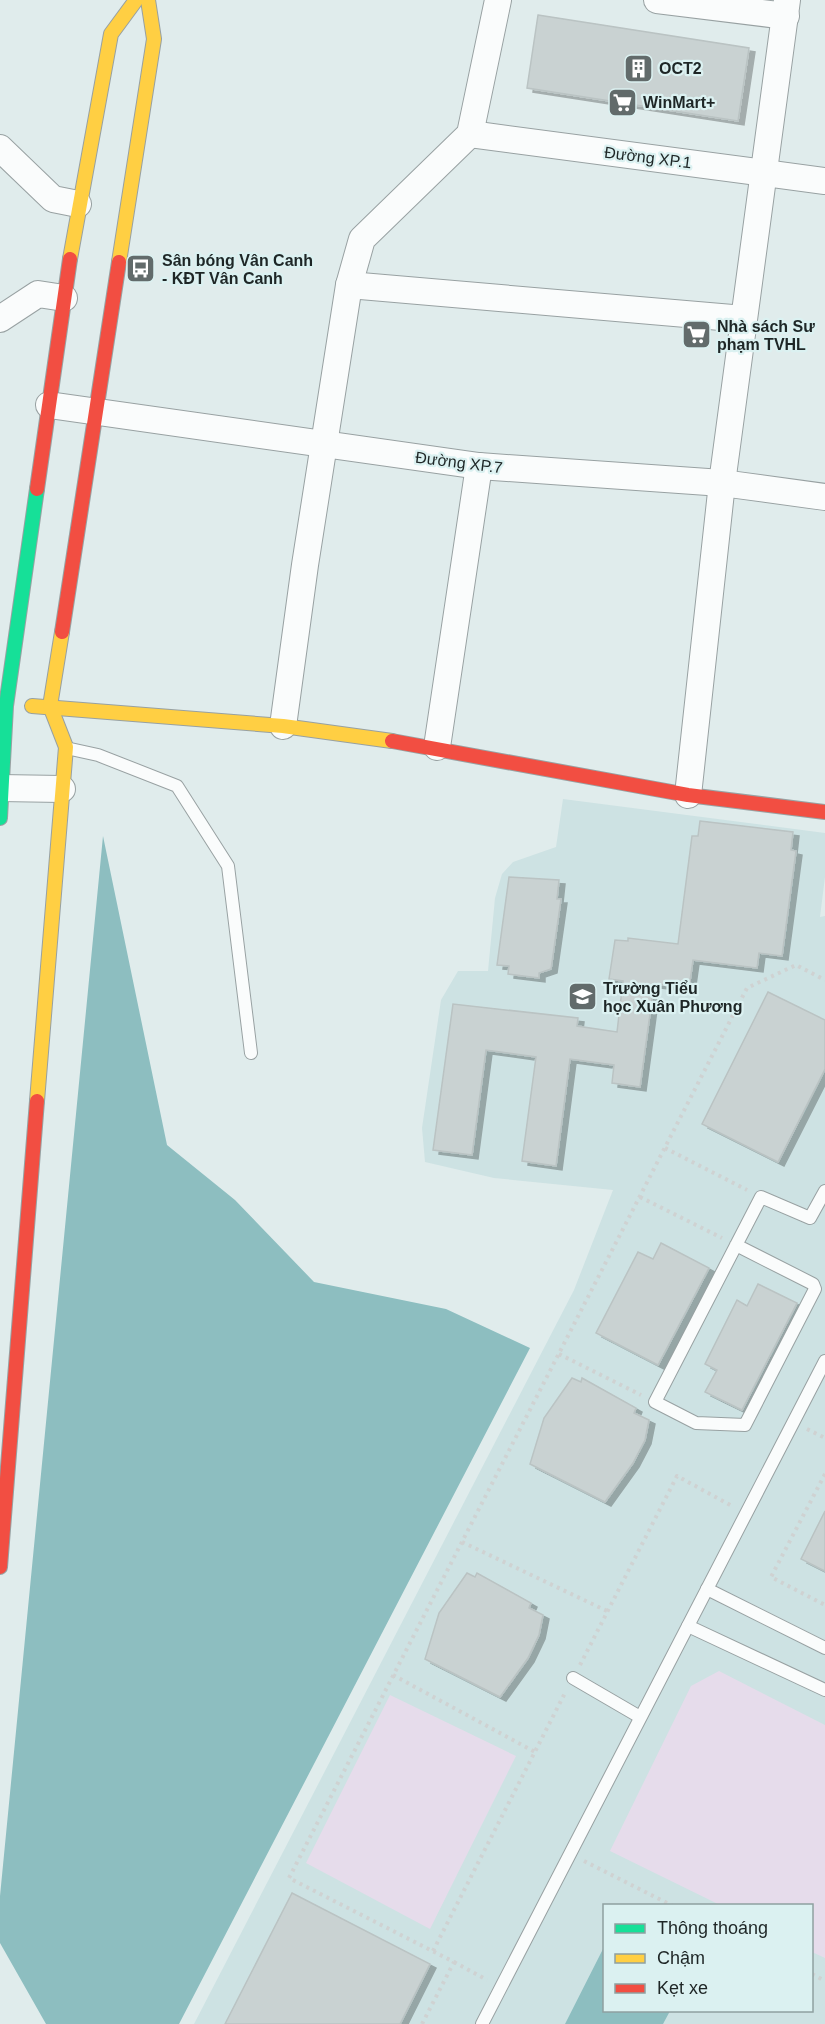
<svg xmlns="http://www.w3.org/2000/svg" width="825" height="2024" font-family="Helvetica,sans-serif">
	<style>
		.built { fill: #cde2e3; fill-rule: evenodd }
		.green { fill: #e6dceb }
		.water { fill: #8dbec0 }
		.building { fill: #c9d2d2; stroke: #bac3c3; stroke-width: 1.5; filter: url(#shadow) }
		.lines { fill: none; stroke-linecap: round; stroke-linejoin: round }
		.lane-casing { stroke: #98a1a2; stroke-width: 14 }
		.street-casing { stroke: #98a1a2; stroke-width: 28 }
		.fast-casing { stroke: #98a1a2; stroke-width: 16 }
		.slow-casing { stroke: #98a1a2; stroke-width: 16 }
		.jam-casing { stroke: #98a1a2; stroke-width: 16 }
		.path { stroke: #cfd2d2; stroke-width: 4; stroke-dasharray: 3 4.5; stroke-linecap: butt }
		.lane { stroke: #fafcfc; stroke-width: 12 }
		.street { stroke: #fafcfc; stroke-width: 26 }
		.fast { stroke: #16e098; stroke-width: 14 }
		.slow { stroke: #ffcf43; stroke-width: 14 }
		.jam { stroke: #f24e42; stroke-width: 14 }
		.labels { text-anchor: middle; stroke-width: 4.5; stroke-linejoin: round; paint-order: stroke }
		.poi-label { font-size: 16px; font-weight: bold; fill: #1e2626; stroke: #dbf1f1; text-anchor: start }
		.street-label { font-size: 16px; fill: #1e2626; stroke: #dbf1f1 }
	</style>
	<defs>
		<filter id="shadow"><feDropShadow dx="6" dy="4" stdDeviation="0" flood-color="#0004"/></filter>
	</defs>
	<rect width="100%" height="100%" fill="#e0ecec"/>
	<path class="built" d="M 563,799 L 825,833 L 825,877 L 820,917 L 825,916 L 825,2024 L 194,2024 L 574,1290 L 613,1190 L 494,1178 L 425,1162 L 422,1128 L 441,1000 L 458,971 L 488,971 L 495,898 L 502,874 L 513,862 L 556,847 ZM 604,1906 L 812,1906 L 812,2010 L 604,2010 Z"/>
	<g class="green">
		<path d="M 719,1671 L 825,1725 L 825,1958 L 812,1952 L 812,1906 L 720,1905 L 610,1851 L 691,1686 Z"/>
		<path d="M 390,1695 L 516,1756 L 430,1929 L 306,1863 Z"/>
	</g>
	<g class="water">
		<path d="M 103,836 L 167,1145 L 235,1200 L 314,1282 L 446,1309 L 530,1348 L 179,2024 L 46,2024 L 0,1943 L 0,1896 Z"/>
		<path d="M 604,1947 L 604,2010 L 670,2011 L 663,2024 L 565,2024 Z"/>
	</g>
	<g class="building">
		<path d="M 538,15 L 749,48 L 738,121 L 527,88 Z"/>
		<path d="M 700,821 L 793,832 L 791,850 L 796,851 L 782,956 L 759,953 L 757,968 L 693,960 L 689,988 L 654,984 L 640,1087 L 612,1083 L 614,1065 L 570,1059 L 556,1166 L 522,1161 L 536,1057 L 486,1050 L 472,1155 L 433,1150 L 453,1004 L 578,1018 L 577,1026 L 617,1032 L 623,981 L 609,979 L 615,940 L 628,941 L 628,938 L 678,944 L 692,836 L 698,836 Z"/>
		<path d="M 509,877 L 559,880 L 557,899 L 561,899 L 551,969 L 539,973 L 539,978 L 508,974 L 509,966 L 497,965 Z"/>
		<path d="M 768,992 L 825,1020 L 825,1069 L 778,1162 L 702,1124 Z"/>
		<path d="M 661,1243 L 709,1268 L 658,1365 L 596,1333 L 638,1252 L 653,1259 Z"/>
		<path d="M 758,1284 L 797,1303 L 742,1410 L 705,1392 L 717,1370 L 705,1364 L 737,1300 L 747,1306 Z"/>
		<path d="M 572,1378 L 581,1382 L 582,1378 L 636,1408 L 634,1413 L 649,1420 L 645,1440 L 633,1463 L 605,1502 L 530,1464 L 544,1418 Z"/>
		<path d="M 825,1511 L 825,1571 L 801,1559 Z"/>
		<path d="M 467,1573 L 475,1577 L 477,1573 L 531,1603 L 529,1608 L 543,1615 L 539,1635 L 528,1658 L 500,1697 L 425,1659 L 439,1613 Z"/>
		<path d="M 292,1893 L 430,1964 L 400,2024 L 225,2024 Z"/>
	</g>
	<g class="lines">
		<defs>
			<g id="lane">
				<path d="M 66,748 L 98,755 L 177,786 L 228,866 L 251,1053"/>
				<path d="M 736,1245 L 813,1284 L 815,1289 L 745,1425 L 696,1423 L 655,1402 L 761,1197 L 810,1218 L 825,1191"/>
				<path d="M 707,1589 L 825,1648"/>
				<path d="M 688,1626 L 825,1690"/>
				<path d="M 573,1678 L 640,1717"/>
				<path d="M 482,2024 L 825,1361"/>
			</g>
			<g id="street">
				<path d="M 657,0 L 786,16"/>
				<path d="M 470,134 L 825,181"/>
				<path d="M 0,148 L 53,199 L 78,204"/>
				<path d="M 349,285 L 744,319"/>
				<path d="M 0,319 L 38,294 L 64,298"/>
				<path d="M 49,405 L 479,466 L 722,483 L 825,497"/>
				<path d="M 283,726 L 305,565 L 349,285 L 362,239 L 470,134 L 498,0"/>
				<path d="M 437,747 L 479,466"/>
				<path d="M 0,788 L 62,789"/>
				<path d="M 688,795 L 722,483 L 787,0"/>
			</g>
			<path id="fast" d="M 0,818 L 6,706 L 37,489"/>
			<g id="slow">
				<path d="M 70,259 L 111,34 L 136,0"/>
				<path d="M 119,262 L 154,39 L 148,0"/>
				<path d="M 32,706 L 283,726 L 392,741"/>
				<path d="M 37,1101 L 66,747 L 50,706 L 62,632"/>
			</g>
			<g id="jam">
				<path d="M 37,489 L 70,259"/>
				<path d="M 62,632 L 119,262"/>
				<path d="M 392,741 L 688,795 L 825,812"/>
				<path d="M 0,1567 L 37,1101"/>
			</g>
		</defs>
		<use href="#lane" class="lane-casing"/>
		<use href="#street" class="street-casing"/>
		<use href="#fast" class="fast-casing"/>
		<use href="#slow" class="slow-casing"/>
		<use href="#jam" class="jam-casing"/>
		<g class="path">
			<path d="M 665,1148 L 747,1190"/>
			<path d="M 640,1197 L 722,1238"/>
			<path d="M 559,1354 L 641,1395"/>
			<path d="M 807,1429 L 825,1438"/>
			<path d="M 825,1474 L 771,1577 L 825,1605"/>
			<path d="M 462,1542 L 607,1611"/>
			<path d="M 580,1665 L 677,1476 L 732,1506"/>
			<path d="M 393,1675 L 535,1752"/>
			<path d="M 584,1861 L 673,1906"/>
			<path d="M 433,1951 L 565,1693"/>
			<path d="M 454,1962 L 487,1980"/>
			<path d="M 812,1974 L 825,1981"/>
			<path d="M 422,2024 L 454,1962 L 289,1878 L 747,988 L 796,965 L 825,980"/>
		</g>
		<use href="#lane" class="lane"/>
		<use href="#street" class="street"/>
		<use href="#fast" class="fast"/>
		<use href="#slow" class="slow"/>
		<use href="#jam" class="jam"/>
	</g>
	<defs>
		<symbol id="building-square" viewBox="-11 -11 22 22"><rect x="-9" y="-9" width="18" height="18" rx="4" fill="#626b6b" stroke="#dbf1f1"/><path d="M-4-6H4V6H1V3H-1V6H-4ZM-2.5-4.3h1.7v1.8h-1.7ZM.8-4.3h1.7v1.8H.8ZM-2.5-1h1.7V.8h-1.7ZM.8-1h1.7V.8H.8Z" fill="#fff"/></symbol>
		<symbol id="supermarket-square" viewBox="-11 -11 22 22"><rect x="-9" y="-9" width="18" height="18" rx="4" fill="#626b6b" stroke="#dbf1f1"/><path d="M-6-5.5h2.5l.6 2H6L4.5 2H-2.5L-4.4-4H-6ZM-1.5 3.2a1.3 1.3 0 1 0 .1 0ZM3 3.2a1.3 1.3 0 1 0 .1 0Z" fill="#fff"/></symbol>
		<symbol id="bus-square" viewBox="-11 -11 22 22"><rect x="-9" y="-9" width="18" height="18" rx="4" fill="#626b6b" stroke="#dbf1f1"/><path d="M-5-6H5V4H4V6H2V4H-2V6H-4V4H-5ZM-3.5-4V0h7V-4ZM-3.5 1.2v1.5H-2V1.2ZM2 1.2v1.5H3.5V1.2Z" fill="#fff"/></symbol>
		<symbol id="school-square" viewBox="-11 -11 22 22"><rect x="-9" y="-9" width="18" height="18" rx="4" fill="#626b6b" stroke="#dbf1f1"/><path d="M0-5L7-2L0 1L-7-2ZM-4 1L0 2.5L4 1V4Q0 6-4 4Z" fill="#fff"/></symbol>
	</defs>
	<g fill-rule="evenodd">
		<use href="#building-square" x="622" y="52" width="33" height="33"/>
		<use href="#supermarket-square" x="606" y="86" width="33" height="33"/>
		<use href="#bus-square" x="124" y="252" width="33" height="33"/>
		<use href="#supermarket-square" x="680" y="318" width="33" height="33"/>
		<use href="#school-square" x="566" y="980" width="33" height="33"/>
	</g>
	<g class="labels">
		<g class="poi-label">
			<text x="659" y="74">OCT2</text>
			<text x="643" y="108">WinMart+</text>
			<text x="162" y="266">Sân bóng Vân Canh<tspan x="162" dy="18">- KĐT Vân Canh</tspan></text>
			<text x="717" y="332">Nhà sách Sư<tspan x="717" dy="18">phạm TVHL</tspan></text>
			<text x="603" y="994">Trường Tiểu<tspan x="603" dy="18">học Xuân Phương</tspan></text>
		</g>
		<g class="street-label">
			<text transform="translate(648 157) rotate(7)" y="6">Đường XP.1</text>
			<text transform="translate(459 462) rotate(7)" y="6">Đường XP.7</text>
		</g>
	</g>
	<rect x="603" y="1904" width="210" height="108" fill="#dbf1f1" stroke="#8fa0a0" stroke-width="1.5"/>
	<rect x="615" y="1924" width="30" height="9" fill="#16e098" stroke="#8fa0a0" stroke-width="1.5"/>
	<text x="657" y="1934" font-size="18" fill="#1e2626">Thông thoáng</text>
	<rect x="615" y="1954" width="30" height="9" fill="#ffcf43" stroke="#8fa0a0" stroke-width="1.5"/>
	<text x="657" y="1964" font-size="18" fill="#1e2626">Chậm</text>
	<rect x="615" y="1984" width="30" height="9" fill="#f24e42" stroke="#8fa0a0" stroke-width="1.5"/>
	<text x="657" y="1994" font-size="18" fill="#1e2626">Kẹt xe</text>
</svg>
